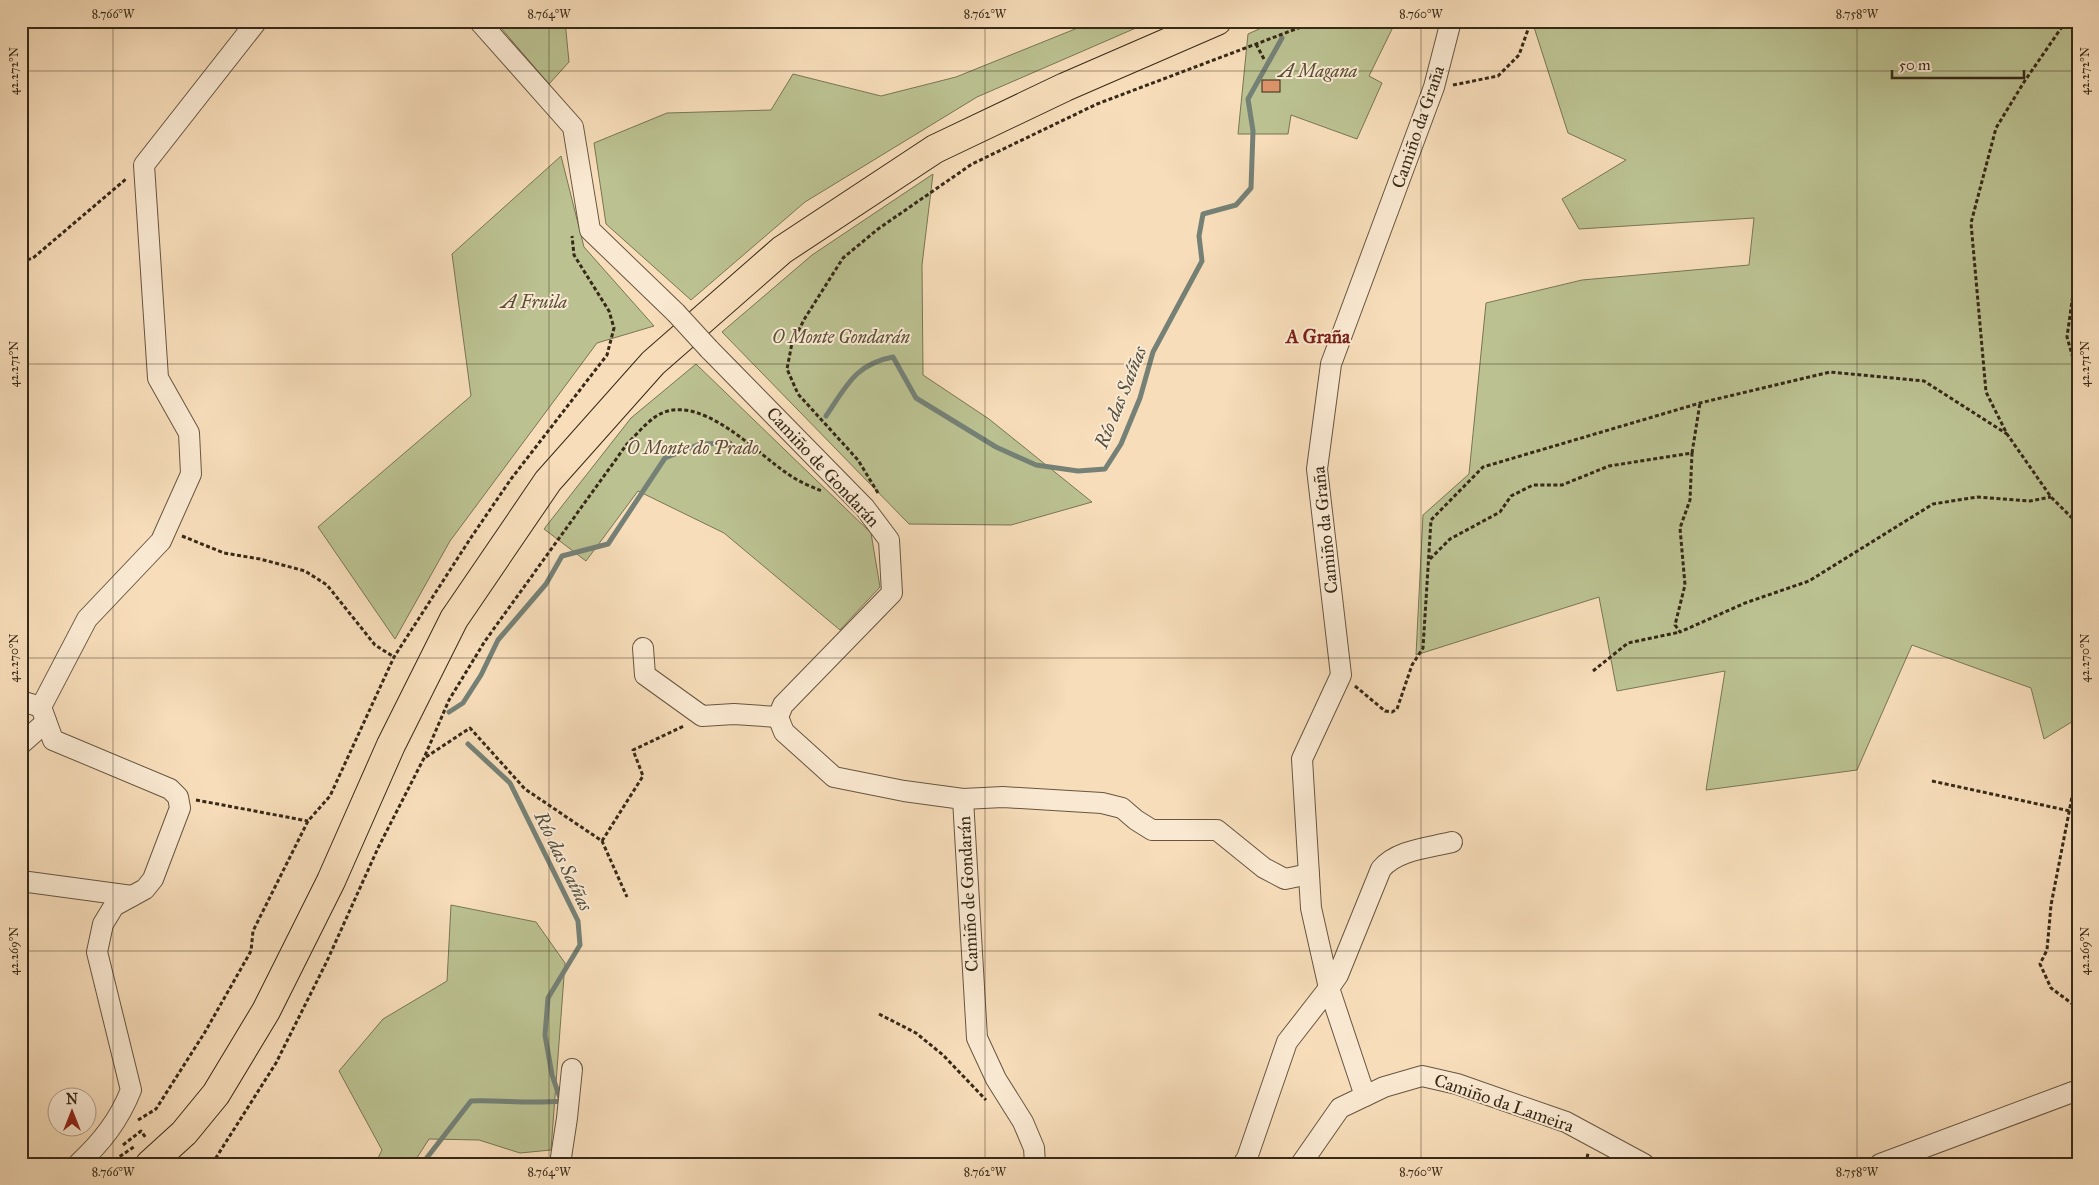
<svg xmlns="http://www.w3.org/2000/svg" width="2099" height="1185" font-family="'IM FELL Great Primer',serif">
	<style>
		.green { fill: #bbc191; stroke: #797554 }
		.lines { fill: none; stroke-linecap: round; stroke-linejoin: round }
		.stream { stroke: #758176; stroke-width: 5 }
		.building { fill: #dd936a; stroke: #372918 }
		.street-casing { stroke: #675640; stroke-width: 22 }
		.highway-casing { stroke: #372918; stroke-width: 30 }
		.path { stroke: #372918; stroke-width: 3; stroke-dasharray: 4 2.5; stroke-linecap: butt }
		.street { stroke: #fae9d2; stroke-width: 20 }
		.highway { stroke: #f7ddba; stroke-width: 28 }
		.street-bridge-casing { stroke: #675640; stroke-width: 22; stroke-linecap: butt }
		.street-bridge { stroke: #fae9d2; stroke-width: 20 }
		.ticks { fill: none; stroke: #372918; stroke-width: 1; stroke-opacity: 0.45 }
		.labels { text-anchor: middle; stroke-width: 4; stroke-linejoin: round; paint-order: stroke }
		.park-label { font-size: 18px; font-style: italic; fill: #584f36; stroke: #fae9d2 }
		.street-label { font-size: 18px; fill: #372918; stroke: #fae9d2 }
		.neighbourhood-label { font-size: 19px; font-weight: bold; fill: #7a1f14; stroke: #fae9d2 }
		.water-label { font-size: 19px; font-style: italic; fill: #514e3f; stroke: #fae9d2 }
		.neatline { fill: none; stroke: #372918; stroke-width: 2 }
		.ticks-label { font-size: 12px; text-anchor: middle; fill: #372918 }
	</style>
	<rect width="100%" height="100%" fill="#f7ddba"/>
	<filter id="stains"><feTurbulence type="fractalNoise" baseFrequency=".004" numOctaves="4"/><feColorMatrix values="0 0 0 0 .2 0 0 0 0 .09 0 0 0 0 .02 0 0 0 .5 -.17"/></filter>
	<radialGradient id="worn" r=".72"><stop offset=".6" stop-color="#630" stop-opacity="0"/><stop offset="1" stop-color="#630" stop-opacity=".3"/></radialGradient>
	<g class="green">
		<path d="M 51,21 L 129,21 L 129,23 L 53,26 Z"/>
		<path d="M 495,21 L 565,21 L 569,62 L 549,84 Z"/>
		<path d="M 1095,21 L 1152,21 L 977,97 L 805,202 L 691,300 L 606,224 L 594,143 L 667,113 L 771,110 L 793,74 L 881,96 L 956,77 Z"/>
		<path d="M 1277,21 L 1396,21 L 1369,76 L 1382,83 L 1357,139 L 1291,115 L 1288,134 L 1238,134 L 1248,34 Z"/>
		<path d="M 1532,21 L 2078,21 L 2078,718 L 2044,739 L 2031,688 L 1912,645 L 1857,770 L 1706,790 L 1725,671 L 1617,691 L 1599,597 L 1416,655 L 1423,515 L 1469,474 L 1486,303 L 1582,280 L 1749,265 L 1754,218 L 1579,229 L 1562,199 L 1626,160 L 1568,133 Z"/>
		<path d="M 561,156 L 584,247 L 654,326 L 597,343 L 450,541 L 395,639 L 318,527 L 471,396 L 452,254 Z"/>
		<path d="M 933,174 L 922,265 L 923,375 L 989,419 L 1092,502 L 1011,525 L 909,524 L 722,332 L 812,255 Z"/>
		<path d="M 696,364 L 871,533 L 880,587 L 840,630 L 724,533 L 638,491 L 586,561 L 544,529 L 631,418 Z"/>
		<path d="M 451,905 L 536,922 L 565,963 L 551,1150 L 520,1153 L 479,1140 L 429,1139 L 413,1164 L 375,1164 L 382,1150 L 339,1071 L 383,1019 L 447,981 Z"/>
	</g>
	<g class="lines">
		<g class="stream">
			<path d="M 826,416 C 846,387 855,364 893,357 L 916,398 L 996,447 L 1036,465 L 1078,471 L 1105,469 L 1121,444 L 1140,398 L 1153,352 L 1202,261 L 1199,236 L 1203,214 L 1236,205 L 1251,188 L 1253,131 L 1248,99 L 1282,38"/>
			<path d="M 449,712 L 463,703 L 481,675 L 498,640 L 546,584 L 562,556 L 608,544 L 665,458 L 700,444 L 730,443"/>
			<path d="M 422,1164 L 471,1101 C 501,1100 531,1104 561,1101 L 552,1075 L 545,1035 L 548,998 L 580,945 L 578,921 L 510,783 L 468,744"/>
		</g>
	</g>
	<rect class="building" x="1262" y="80" width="18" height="12"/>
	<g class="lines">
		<defs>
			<g id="street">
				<path d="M 479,21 L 573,127 L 590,230 L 676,313"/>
				<path d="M 709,349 L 865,508 L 889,540 L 892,593 L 783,705 L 778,717 L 784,732 L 834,777 L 904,791 L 963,799 L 977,1038 L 996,1079 L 1023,1122 L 1034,1148 L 1035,1164"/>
				<path d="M 643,648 L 645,675 L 702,716 L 734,714 L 778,717"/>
				<path d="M 21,701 L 41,707"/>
				<path d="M 21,744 L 46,722"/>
				<path d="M 963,799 L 1003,797 L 1102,803 L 1122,808 L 1136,820 L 1152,830 L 1217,830 L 1264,868 L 1285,879 L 1309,874"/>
				<path d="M 21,881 L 132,896"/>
				<path d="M 1329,988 L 1311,908 L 1302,759 L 1341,675 L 1317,469 L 1331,364 L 1434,87 L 1451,21"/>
				<path d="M 1329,988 L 1338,975 L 1381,869 C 1397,850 1428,848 1452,842"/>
				<path d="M 78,1164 C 102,1142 119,1120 131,1090 L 97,952 L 103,924 L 114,906 L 145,889 L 153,879 L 180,808 L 178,797 L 170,789 L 53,740 L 41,707 L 87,619 L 161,541 L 191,474 L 189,433 L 158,378 L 144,165 L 257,21"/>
				<path d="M 560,1164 L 567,1118 L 572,1069"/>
				<path d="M 1243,1164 L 1247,1158 L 1287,1042 L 1329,988 L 1365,1096"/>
				<path d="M 1301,1164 L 1340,1108 L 1384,1087 L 1422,1076 L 1457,1084 L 1566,1122 L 1644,1164"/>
				<path d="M 1880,1164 L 2078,1090"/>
			</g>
			<path id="highway" d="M 150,1164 L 184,1133 L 216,1094 L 266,1011 L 331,881 L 391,745 L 454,619 L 548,481 L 653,363 L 782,250 L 935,149 L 1065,87 L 1217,21"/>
		</defs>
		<use href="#street" class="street-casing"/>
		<use href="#highway" class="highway-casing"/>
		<g class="path">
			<path d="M 2066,21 L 2024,82 L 1996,128 L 1971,223 L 1986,392 L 2007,434 L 2051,497 L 2078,524"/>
			<path d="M 1256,44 L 1265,61"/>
			<path d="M 1453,85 L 1498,76 L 1519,55 L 1531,21"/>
			<path d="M 2078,258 L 2067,337 L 2078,376"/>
			<path d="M 21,262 L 33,258 L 126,179"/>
			<path d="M 1692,453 L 1700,403"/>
			<path d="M 878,493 L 858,460 L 798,394 L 787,369 L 792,343 L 805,318 L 843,258 L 878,229 L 972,164 L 1097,104 L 1317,21"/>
			<path d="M 182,536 L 224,553 L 260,559 L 305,571 L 327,585 L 375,645 L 394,657"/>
			<path d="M 1430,559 L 1450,539 L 1500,512 L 1511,496 L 1533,485 L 1562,485 L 1609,466 L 1692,453 L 1690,500 L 1680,528 L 1685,585 L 1675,625 L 1680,632 L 1745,603 L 1809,581 L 1933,504 L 1977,497 L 2030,501 L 2051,497"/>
			<path d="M 1593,671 L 1628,643 L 1680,632"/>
			<path d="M 1355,686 L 1385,711 L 1392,712 L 1397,709 L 1412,665 L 1423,648 L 1431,520 L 1483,467 L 1700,403 L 1830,372 L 1924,381 L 2007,434"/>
			<path d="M 426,757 L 470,728 L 525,789 L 602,841 L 627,897"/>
			<path d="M 2078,766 L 2051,905 L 2047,950 L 2040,964 L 2051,988 L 2078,1008"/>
			<path d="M 1932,781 L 2070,811"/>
			<path d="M 196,800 L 308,821"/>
			<path d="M 602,841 L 643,776 L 633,750 L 684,726"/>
			<path d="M 879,1014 L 916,1033 L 943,1055 L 986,1100"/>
			<path d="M 138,1120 L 156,1109 L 205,1032 L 251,951 L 253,931 L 308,821 L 330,796 L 394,657 L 470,539 L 511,479 L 607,355 L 614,328 L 609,311 L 574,255 L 572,236"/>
			<path d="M 123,1145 L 141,1131 L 146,1138"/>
			<path d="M 109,1164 L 135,1146"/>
			<path d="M 212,1164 L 276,1063 L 327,961 L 378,848 L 424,758 L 449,700 L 485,641 L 627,444 C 636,435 645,424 655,417 C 697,388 756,453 788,474 C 798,481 811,487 822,491"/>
			<path d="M 1586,1164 L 1588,1153"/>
		</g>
		<use href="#street" class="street"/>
		<use href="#highway" class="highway"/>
		<defs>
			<path id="street-bridge" d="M 676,313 L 709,349"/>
		</defs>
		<use href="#street-bridge" class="street-bridge-casing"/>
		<use href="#street-bridge" class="street-bridge"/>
	</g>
	<path class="ticks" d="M 113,21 L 113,1164M 549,21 L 549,1164M 985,21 L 985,1164M 1421,21 L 1421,1164M 1857,21 L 1857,1164M 21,71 L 2078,71M 21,364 L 2078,364M 21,658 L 2078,658M 21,951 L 2078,951"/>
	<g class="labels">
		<g class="park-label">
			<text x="1318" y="77">A Magana</text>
			<text x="534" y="308">A Fruila</text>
			<text x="841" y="343">O Monte Gondarán</text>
			<text x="693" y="454">O Monte do Prado</text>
		</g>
		<g class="street-label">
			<text transform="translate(1418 127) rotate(-71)" y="6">Camiño da Graña</text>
			<text transform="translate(823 467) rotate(47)" y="6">Camiño de Gondarán</text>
			<text transform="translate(1325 530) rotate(-96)" y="6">Camiño da Graña</text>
			<text transform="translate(968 894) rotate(-93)" y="6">Camiño de Gondarán</text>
			<text transform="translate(1504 1103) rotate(19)" y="6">Camiño da Lameira</text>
		</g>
		<g class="neighbourhood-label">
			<text x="1318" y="343">A Graña</text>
		</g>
		<g class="water-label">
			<text transform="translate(1120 397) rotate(-68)" y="7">Río das Saíñas</text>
			<text transform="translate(564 861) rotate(64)" y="7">Río das Saíñas</text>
		</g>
	</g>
	<rect width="2099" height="1185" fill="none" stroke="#f7ddba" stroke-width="55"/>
	<g transform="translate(72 1112)"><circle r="24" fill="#fae9d2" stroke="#ac9c88"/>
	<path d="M0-4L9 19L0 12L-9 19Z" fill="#8f2418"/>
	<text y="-8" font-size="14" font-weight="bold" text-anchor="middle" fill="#372918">N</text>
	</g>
	<path d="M1892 70v8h132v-8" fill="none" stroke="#372918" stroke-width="2.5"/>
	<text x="1899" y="70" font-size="15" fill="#372918" stroke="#fae9d2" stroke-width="4" paint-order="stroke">50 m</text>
	<rect x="28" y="28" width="2044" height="1130" class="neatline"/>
	<g class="ticks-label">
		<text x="113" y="18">8.766°W</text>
		<text x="549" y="18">8.764°W</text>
		<text x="985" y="18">8.762°W</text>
		<text x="1421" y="18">8.760°W</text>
		<text x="1857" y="18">8.758°W</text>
		<text transform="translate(14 71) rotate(-90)" y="4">42.272°N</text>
		<text transform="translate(2085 71) rotate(-90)" y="4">42.272°N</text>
		<text transform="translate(14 364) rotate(-90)" y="4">42.271°N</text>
		<text transform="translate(2085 364) rotate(-90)" y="4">42.271°N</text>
		<text transform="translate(14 658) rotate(-90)" y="4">42.270°N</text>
		<text transform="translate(2085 658) rotate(-90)" y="4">42.270°N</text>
		<text transform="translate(14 951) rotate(-90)" y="4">42.269°N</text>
		<text transform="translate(2085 951) rotate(-90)" y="4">42.269°N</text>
		<text x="113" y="1176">8.766°W</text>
		<text x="549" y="1176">8.764°W</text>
		<text x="985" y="1176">8.762°W</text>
		<text x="1421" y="1176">8.760°W</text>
		<text x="1857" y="1176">8.758°W</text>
	</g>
	<rect width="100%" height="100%" filter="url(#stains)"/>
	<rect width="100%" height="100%" fill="url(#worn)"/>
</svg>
